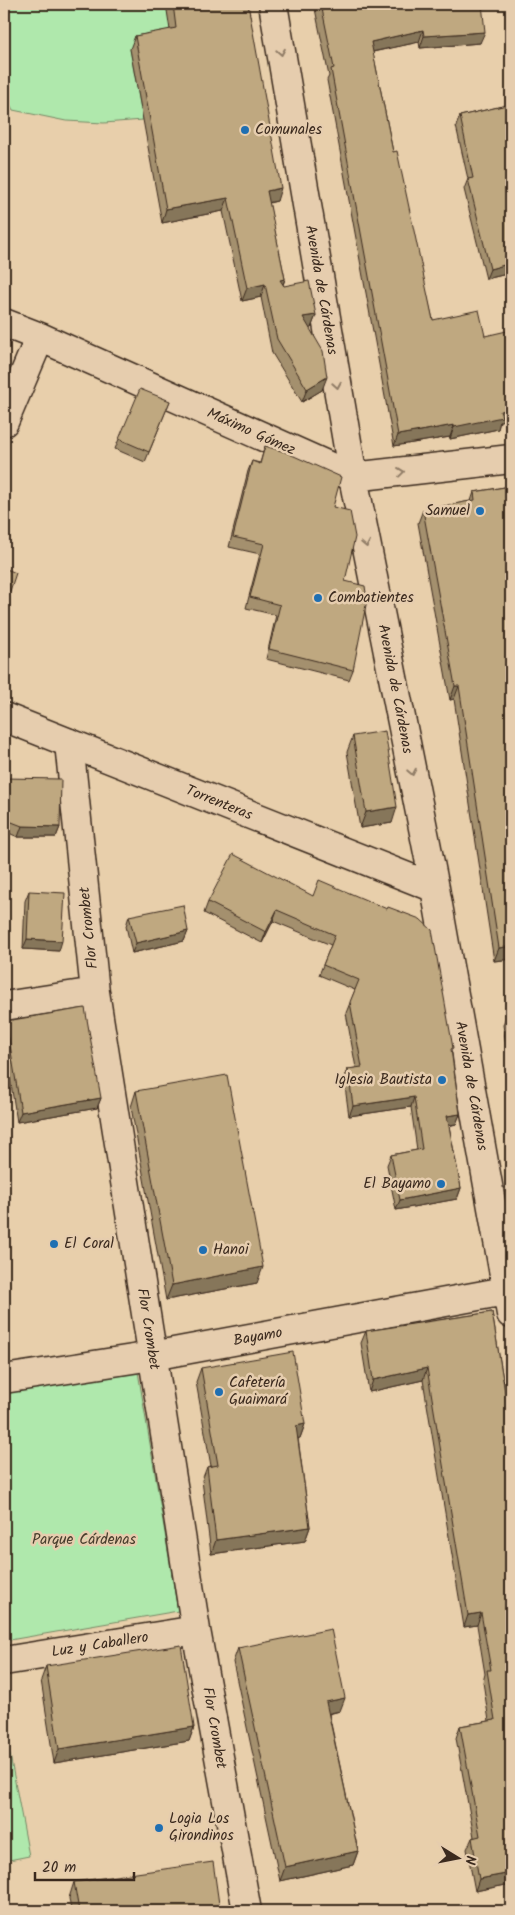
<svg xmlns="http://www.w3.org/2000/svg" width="515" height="1915" viewBox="0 0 515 1915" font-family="Kalam,sans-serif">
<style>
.green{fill:#afe8ac;stroke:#758965}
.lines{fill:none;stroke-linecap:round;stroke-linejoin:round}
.street-casing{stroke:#3b2a1e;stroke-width:31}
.secondary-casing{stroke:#3b2a1e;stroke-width:31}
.street{stroke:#e6cdae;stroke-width:28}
.secondary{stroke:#e6cdae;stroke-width:28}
.wall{fill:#a4906e;stroke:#3b2a1e}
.shaded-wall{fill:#86765a;stroke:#3b2a1e}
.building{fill:#bfa880;stroke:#3b2a1e}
.oneway{stroke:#907c66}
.poi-dot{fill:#1f6fb2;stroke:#e6cdae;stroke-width:2}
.labels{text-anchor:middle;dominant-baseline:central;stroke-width:5;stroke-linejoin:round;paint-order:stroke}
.poi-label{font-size:15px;fill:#3b2a1e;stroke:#e6cdae;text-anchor:start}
.street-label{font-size:15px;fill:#3b2a1e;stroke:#e6cdae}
.park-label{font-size:15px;fill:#473d2c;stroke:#e6cdae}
</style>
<rect width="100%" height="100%" fill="#e8cfab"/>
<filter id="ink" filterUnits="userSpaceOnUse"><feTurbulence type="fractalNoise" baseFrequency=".02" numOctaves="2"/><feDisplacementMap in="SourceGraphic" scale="10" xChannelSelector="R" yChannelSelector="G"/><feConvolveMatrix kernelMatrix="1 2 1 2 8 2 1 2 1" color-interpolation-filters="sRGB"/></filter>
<g filter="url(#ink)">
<path class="green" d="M4,4h162l10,37 -46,8 13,71 -39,3 -38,-2 -53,-11 -9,-18 1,-61z
M137,1366l41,245 -174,30v-252z
M4,1723l25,133 -25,5z"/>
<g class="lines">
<g class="street-casing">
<path id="street" d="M4,323l36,14 313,140
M4,422l36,-85
M69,743l26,249 101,638 51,281
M4,1006l91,-14
M4,1661l192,-31"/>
</g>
<g class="secondary-casing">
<path id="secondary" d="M273,4l80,473 82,411 76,426
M353,477l158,-18
M4,717l431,171
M4,1379l148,-23 359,-66"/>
</g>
<use href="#street" class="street"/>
<use href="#secondary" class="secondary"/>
</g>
<path class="wall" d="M166,4h82l29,197 -8,2 16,76 -2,6 33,30 -5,13h-2l13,62 -20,12 -30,-49 -11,-56 -19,4 -19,-90 -61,12 -32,-174 5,-13 35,-6z
M314,4h168l-2,39 -60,5 -1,-6 -46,10 20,100 40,168 67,101 -2,8 -48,10v-2l-56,9 -67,-366 2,-4z
M511,104v169l-25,6 -22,-90 4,-10 -12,-53 4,-10z
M170,401l-25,61 -30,-13 4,-10z
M265,446l68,61 12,74 8,89 -4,10 -83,-21 10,-44 -30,-7 14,-54 -31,-7 19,-76 4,-10 8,2z
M511,486v473l-17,2 -40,-262 -4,1 -32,-177 5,-13 48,-9 3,-9z
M353,736l39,87 -32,5 -13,-76z
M4,778l56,49 -4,10h-38l-14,-6z
M29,891l30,60 -36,-2 2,-48z
M313,896l139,157 8,61 -4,10 -7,2 12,62 -4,11 -61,11 -9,-45 4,-10 26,-5 -6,-43 -62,9 -5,-37 4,-10 8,-1 -10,-55 9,-23 -36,-15 12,-30 -58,-24 -11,22 -58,-30 4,-11z
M129,916l59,15 -4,10 -52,12 -6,-27z
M508,1011h3v67l-8,-53z
M6,1021l95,77 -4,10 -80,14 -13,-82v-12z
M136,1091l121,192 -91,17 -35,-193z
M492,1312l19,117v455l-36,7 -8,-42 5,-11 2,-1 -18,-99 4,-12 29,-5 -6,-39 2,-8 -8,-49 -13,2 -41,-247 -54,12 -8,-49 5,-12z
M201,1368l104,56 -5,14h-2l12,89 -5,14 -94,13 -9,-74 5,-13 4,-1 -15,-84z
M238,1648l102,63 -11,3 29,137 -5,14 -73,16 -47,-219z
M46,1666l148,61 -5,14 -135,22 -13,-83z
M74,1882l146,29h-149l-2,-13z"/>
<path class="shaded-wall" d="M423,30l-4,12 -52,11 4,-11z
M485,32l-5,11 -60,5 4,-12z
M281,188l-4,13 -15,3 5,-13z
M228,198l-5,13 -61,12 4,-14z
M511,263v10l-25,6 4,-10z
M285,279l-5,13v-12z
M265,284l-4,13 -19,4 5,-13z
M316,315l-5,13 -13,3 5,-14z
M327,377l-5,13 -20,12 5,-13z
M511,409v10l-11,2 -2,8 -48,10 4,-12 46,-16z
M454,425l-4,12 -56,9 4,-11z
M455,686h4l-5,13 -4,1z
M397,807l-5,16 -32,5 6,-16z
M22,826l38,1 -4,10h-38z
M277,910l-4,11 -11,22 4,-11z
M188,931l-4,10 -52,12 4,-10z
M27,939l35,2 -3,10 -36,-2z
M511,946v13l-17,2 5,-13z
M414,1097l-3,10 -62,9 4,-10z
M101,1098l-4,10 -80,14 4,-10z
M460,1114l-4,10 -13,2 4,-10z
M461,1188l-4,11 -61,11 4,-10z
M263,1267l-6,16 -91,17 6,-15z
M427,1368l-4,12 -54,12 4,-12z
M305,1424l-5,14 -9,2 5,-14z
M310,1527l-5,14 -94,13 5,-14z
M481,1613l-4,12 -13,2 4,-12z
M345,1698l-5,13 -19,4 5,-13z
M194,1727l-5,14 -135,22 5,-14z
M358,1851l-5,14 -73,16 5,-14z
M511,1873v11l-36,7 4,-12z"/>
<path class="building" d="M173,4h75l33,184 -14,3 18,88 -5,1 4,6 25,-5 7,34 -13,2 20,34 4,26 -20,12 -30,-50 -12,-55 -18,4 -19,-90 -62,11 -31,-173 41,-8z
M321,4h161l3,28 -61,4 -1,-6 -52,12 22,110 4,-1 36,169 46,-10 6,26 26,-6v79l-11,2 2,6 -48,10v-2l-56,10 -67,-366 3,-1z
M511,104v159l-21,6 -22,-90 5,-1 -13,-62z
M140,389l30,12 -21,51 -30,-13z
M265,446l20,6 56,25 -8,30 17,4 5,26 -10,44 20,5 2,14 -14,70 -84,-21 11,-44 -30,-8 14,-53 -31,-7 19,-76 8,3z
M511,486v460l-12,2 -40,-262h-4l-32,-176 52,-10 -1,-8z
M4,568l12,5 -12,36z
M385,731l12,76 -31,5 -13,-76z
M4,751l4,2 -4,10z
M4,778l57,1 -1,48 -38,-1 -18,-7z
M233,854l80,42 6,-16 68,29 1,-2 32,12 12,11 21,118 -2,1 9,65 -13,2 14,72 -61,12 -9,-45 31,-6 -8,-52 -61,9 -5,-37 14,-2 -12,-65 9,-22 -36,-15 12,-30 -58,-25 -11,22 -58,-30z
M29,891l36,2 -3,48 -35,-2z
M183,905l5,26 -52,12 -7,-27z
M85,1008l16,90 -80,14 -15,-91z
M508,1011h3v23z
M227,1075l36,192 -91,18 -36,-194z
M492,1312l19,117v444l-32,6 -7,-41 8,-2 -20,-110 35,-6 -8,-50h4l-10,-57 -13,2 -41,-247 -54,12 -7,-49z
M293,1352l12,72 -9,2 14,101 -94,13 -9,-73 11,-2 -17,-97z
M331,1629l14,69 -19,4 32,149 -73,16 -47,-219z
M181,1645l13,82 -135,22 -13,-83z
M213,1862l7,49h-141l-5,-29z"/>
<defs><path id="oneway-chevron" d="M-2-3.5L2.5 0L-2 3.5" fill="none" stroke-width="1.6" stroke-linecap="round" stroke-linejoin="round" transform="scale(1.25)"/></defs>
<g class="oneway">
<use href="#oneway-chevron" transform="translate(281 52) rotate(80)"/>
<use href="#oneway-chevron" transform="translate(337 385) rotate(80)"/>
<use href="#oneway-chevron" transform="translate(401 472) rotate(-7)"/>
<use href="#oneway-chevron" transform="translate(366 544) rotate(79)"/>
<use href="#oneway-chevron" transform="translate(412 772) rotate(79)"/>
</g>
</g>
<g class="poi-dot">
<circle cx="245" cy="130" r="5"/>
<circle cx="480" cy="511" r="5"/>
<circle cx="318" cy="598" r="5"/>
<circle cx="442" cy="1080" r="5"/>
<circle cx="441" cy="1184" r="5"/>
<circle cx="54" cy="1244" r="5"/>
<circle cx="203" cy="1250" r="5"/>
<circle cx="219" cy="1392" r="5"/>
<circle cx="159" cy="1828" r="5"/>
</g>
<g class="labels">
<g class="poi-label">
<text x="255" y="130">Comunales</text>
<text x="470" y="511" text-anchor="end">Samuel</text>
<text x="328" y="598">Combatientes</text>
<text x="432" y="1080" text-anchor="end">Iglesia Bautista</text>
<text x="431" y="1184" text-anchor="end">El Bayamo</text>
<text x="64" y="1244">El Coral</text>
<text x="213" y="1250">Hanoi</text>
<text x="229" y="1383">Cafetería<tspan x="229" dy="17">Guaimará</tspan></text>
<text x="169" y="1819">Logia Los<tspan x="169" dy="17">Girondinos</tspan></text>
</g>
<g class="street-label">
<text transform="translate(321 290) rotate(80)">Avenida de Cárdenas</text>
<text transform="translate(251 432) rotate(24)">Máximo Gómez</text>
<text transform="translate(395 689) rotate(79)">Avenida de Cárdenas</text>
<text transform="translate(219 803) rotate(22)">Torrenteras</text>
<text transform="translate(89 928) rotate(-96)">Flor Crombet</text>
<text transform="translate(471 1086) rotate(80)">Avenida de Cárdenas</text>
<text transform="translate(148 1329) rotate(81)">Flor Crombet</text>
<text transform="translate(258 1337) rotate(-10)">Bayamo</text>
<text transform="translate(100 1645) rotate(-9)">Luz y Caballero</text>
<text transform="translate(214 1728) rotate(80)">Flor Crombet</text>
</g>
<g class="park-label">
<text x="84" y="1540">Parque Cárdenas</text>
</g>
</g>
<rect width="515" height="1915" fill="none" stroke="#e6cdae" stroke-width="20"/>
<rect x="10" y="10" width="495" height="1895" fill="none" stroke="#3b2a1e" stroke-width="2" filter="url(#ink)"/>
<g transform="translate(458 1858) rotate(100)" stroke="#e6cdae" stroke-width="4" paint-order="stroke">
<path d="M0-4L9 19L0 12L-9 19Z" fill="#3b2a1e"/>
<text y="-8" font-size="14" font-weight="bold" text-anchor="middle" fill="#3b2a1e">N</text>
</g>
<path d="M35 1872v8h99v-8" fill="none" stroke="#3b2a1e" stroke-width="2.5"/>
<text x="42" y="1872" font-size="15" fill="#3b2a1e" stroke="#e6cdae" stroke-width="4" paint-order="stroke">20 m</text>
</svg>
